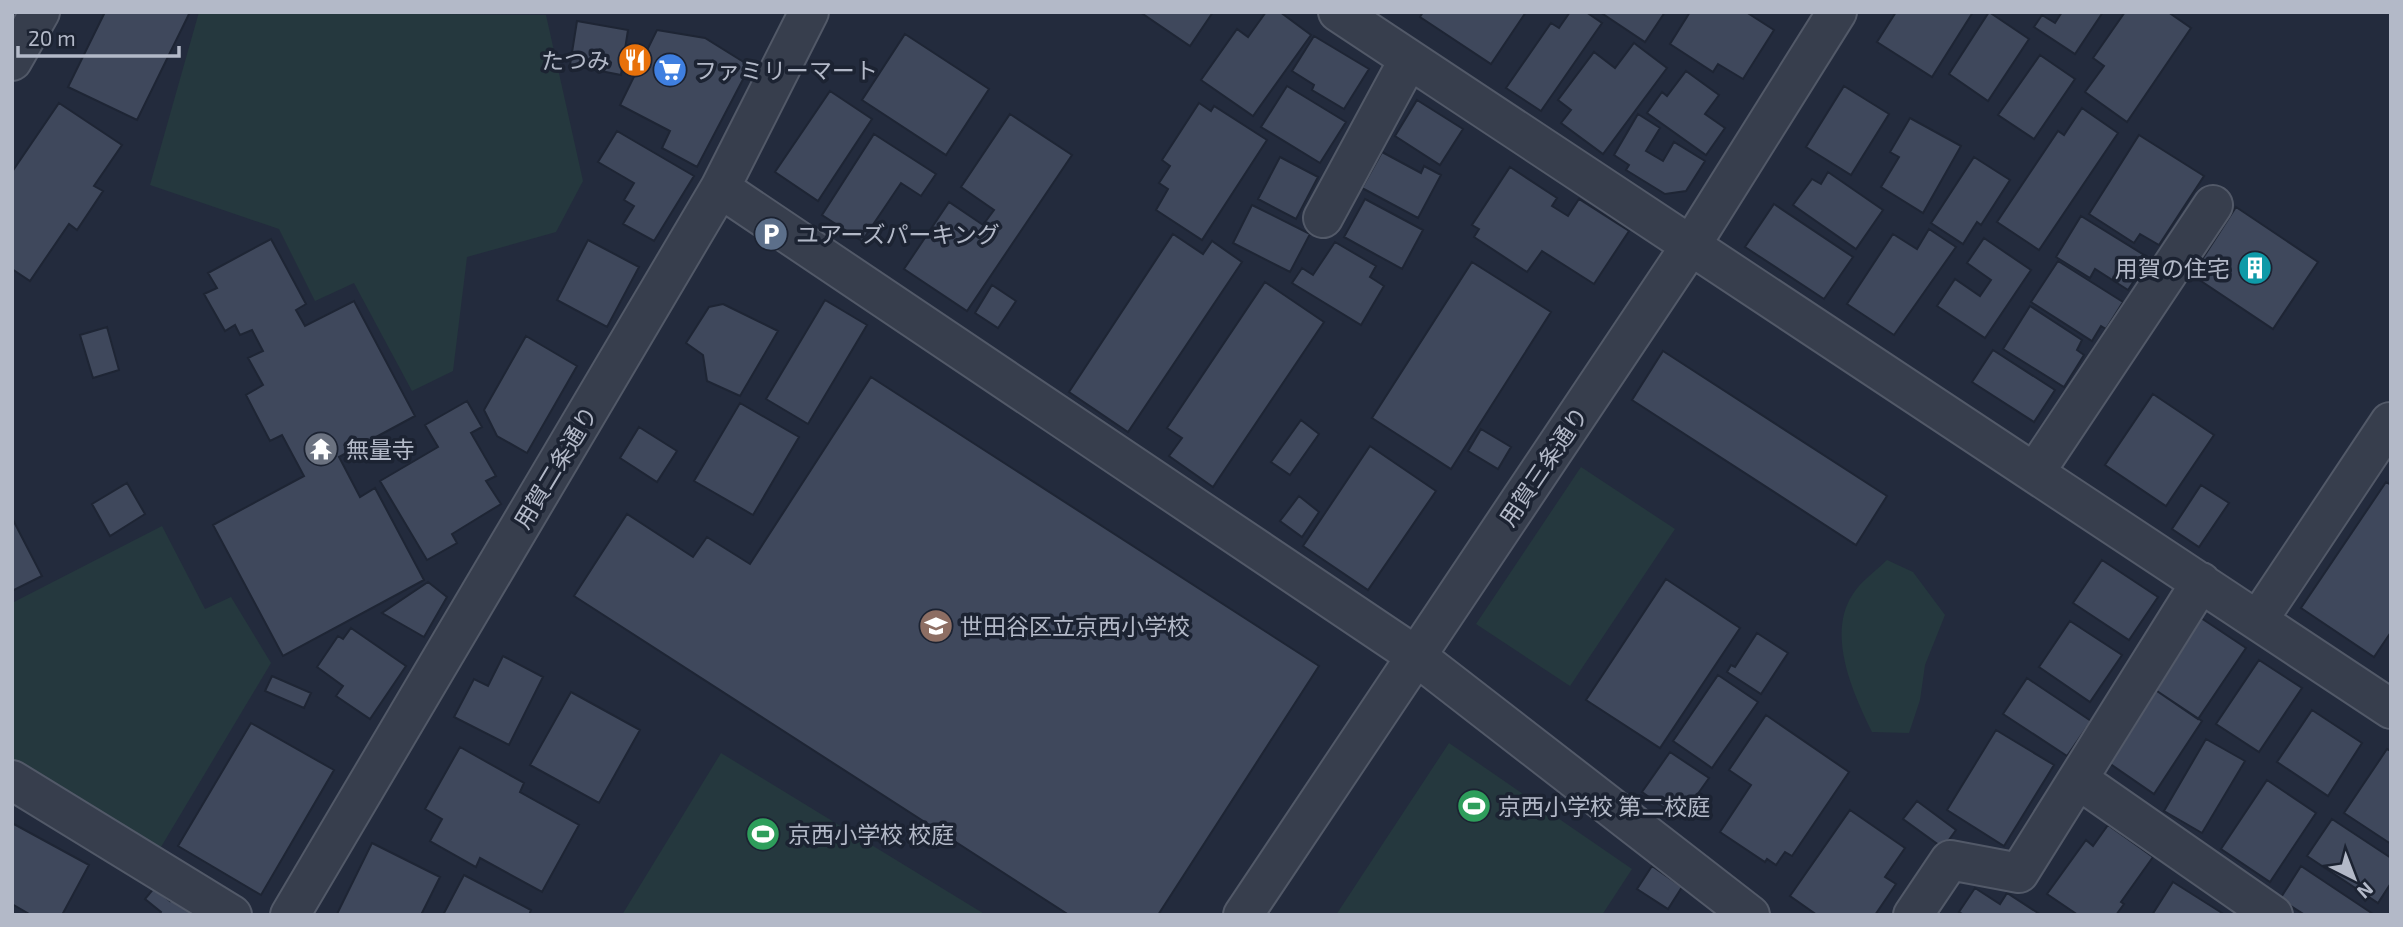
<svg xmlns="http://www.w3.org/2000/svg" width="2403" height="927" viewBox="0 0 2403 927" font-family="'Exo 2','Noto Sans JP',sans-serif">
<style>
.green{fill:#25383e}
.building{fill:#3f485c;stroke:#1e2534;stroke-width:2}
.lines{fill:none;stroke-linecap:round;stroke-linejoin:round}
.minor-casing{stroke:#525968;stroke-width:42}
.minor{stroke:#373e4d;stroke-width:38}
.labels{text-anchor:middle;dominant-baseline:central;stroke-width:7;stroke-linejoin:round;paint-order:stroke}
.poi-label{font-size:23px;fill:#b3b9c8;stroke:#1c2332;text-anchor:start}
.street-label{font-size:23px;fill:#b3b9c8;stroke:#1c2332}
</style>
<rect width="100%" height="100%" fill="#232b3d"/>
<path class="green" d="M199,12l347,3 37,166 -27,51 -89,25 -14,114 -41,20 -58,-108 -39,18 -36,-72 -129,-44z
M1581,467l94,62 -105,157 -94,-62z
M162,526l43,83 26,-12 40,66 -110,184 -147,-81 -2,-163z
M1887,560l26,12 32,43 -20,50 -5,35 -11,33 -37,-1c-19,-39 -46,-98 -19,-138 8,-13 24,-24 34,-34z
M1449,743l183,126 -30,46h-266z
M721,753l265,162h-364z"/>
<path class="building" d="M105,12h85l-53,108 -69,-33z
M1140,12h73l-23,34z
M1266,12h14l31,23 -58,81 -52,-36 36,-51 11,8z
M1423,12h103l-35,52 -71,-47z
M1570,12h16l16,11 -61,88 -35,-23 45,-65 8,5z
M1600,12h65l-20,30z
M1690,12h56l28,18 -31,49 -25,-15 -5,8 -43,-28z
M1896,12h77l-41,65 -55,-35z
M1989,12l40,27 -41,62 -39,-27z
M2062,12h41l-28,42 -41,-27 8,-12 13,8z
M2125,12h43l23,16 -64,94 -42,-30 19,-26 -11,-8z
M577,21l51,9 -7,45 -51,-10z
M657,30l48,8 45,28 -53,101 -35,-19 8,-17 -50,-26z
M905,34l84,55 -43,66 -84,-55z
M1314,36l55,33 -25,40 -32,-19 2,-5 -22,-14z
M1634,43l33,25 -64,86 -42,-31 10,-13 -13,-10 36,-48 21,16z
M2040,55l35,24 -41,60 -36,-24z
M1686,71l33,24 -14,19 20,14 -19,27 -59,-42 15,-21 5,4z
M1287,86l59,36 -26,41 -59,-36z
M1844,86l45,28 -38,61 -45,-28z
M830,91l42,28 -54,82 -43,-29z
M1417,100l46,29 -23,36 -45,-29z
M59,103l63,42 -28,41 9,5 -26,39 -8,-6 -39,57 -18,-12v-97z
M1199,103l12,8 3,-5 53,34 -65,100 -46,-30 12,-21 -9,-6 11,-17 -8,-6z
M2082,108l36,25 -79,117 -42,-28 61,-91 6,4z
M1010,114l62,41 -105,156 -63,-42 45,-67 34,23 11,-15 -33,-23z
M1638,114l22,14 -14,23 17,10 11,-19 31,19 -19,30 -21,3 -39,-24 3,-5 -15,-10z
M1910,118l51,28 -38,67 -42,-26 18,-30 -9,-5z
M617,131l77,45 -40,65 -31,-17 11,-18 -10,-6 10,-17 -36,-21z
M874,134l62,40 -15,22 -20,-13 -39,58 -40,-26z
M2139,135l65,41 -45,69 -19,-11 -6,9 -45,-29z
M1382,152l39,21 3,-7 17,9 -23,43 -56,-30z
M1280,157l38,20 -22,42 -38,-20z
M1974,157l36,23 -29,45 -4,-3 -14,22 -32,-21z
M1510,167l47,31 -5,8 16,10 11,-17 50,32 -35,53 -52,-33 -15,21 -53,-35 5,-8 -7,-4z
M1828,172l55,38 -27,39 -63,-44 19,-26 9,5z
M1365,199l58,31 -21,39 -58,-32z
M1774,204l79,53 -29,42 -79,-52z
M1252,205l58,29 -20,38 -57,-29z
M2236,207l82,55 -45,67 -81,-54z
M2081,216l68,42 -21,32 -33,-21 -5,9 -34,-21z
M1929,229l27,18 -62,88 -47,-31 46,-70 24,15z
M1173,234l30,20 9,-13 30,21 -114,170 -59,-40z
M1984,238l47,32 -46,68 -48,-32 18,-27 25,17 11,-16 -24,-17z
M271,239l35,65 -10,6 9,16 49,-25 61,115 -76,41 21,40 15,-9 49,92 -141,76 -70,-131 91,-49 -22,-41 -12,6 -24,-46 17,-10 -15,-27 15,-7 -11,-21 -12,5 -5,-10 -10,6 -21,-37 13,-6 -9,-15z
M588,240l51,27 -32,60 -50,-27z
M1335,242l41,24 -6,11 14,9 -23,39 -69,-42 10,-15 11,7z
M2058,261l65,41 -17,27 -5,-3 -9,15 -61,-39z
M1472,262l79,50 -100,157 -79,-51z
M1265,282l59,40 -111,165 -44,-31 13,-18 -15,-10z
M992,285l24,16 -18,27 -23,-15z
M825,300l42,25 -59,99 -42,-25z
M723,304l55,27 -38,65 -33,-15 -4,-26 -17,-12 23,-36z
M2030,306l52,34 -5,10 7,5 -20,32 -61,-38z
M107,327l12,43 -26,8 -13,-43z
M526,336l51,30 -50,87 -30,-17 -13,-26z
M1993,350l62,40 -21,32 -62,-40z
M1663,351l224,145 -31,49 -224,-145z
M871,377l448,289 -161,249h-89l-495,-319 53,-82 66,43 14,-20 43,27z
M2153,394l61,41 -48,71 -61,-41z
M467,401l15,26 -11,6 25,43 -10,5 15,23 -49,30 5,9 -30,17 -47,-79 58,-34 -13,-22z
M740,403l59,34 -46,78 -59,-34z
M1301,420l18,14 -29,41 -19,-13z
M639,427l38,24 -20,31 -37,-24z
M1481,429l30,18 -13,22 -30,-18z
M1370,446l66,45 -68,99 -65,-44z
M2386,482l5,3v147l-17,25 -73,-49z
M127,483l18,31 -35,22 -18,-32z
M2201,485l28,18 -30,44 -27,-18z
M1299,496l20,16 -17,25 -22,-16z
M12,518l30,58 -30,15z
M2102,560l56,37 -29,43 -56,-37z
M1666,579l74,49 -80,120 -74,-48z
M428,582l19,15 -23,40 -42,-24z
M2201,618l45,30 -48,71 -44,-30z
M2070,621l52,34 -32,47 -51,-35z
M351,628l55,38 -36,53 -34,-23 7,-10 -26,-19 21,-31 5,3z
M1757,633l31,20 -27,41 -34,-22 4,-7 4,2z
M503,656l40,21 -34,68 -55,-28 20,-38 14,7z
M2259,660l43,28 -43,64 -43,-28z
M1718,675l40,27 -46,66 -39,-27z
M272,676l39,17 -7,15 -39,-17z
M2027,678l64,43 -24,35 -64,-42z
M2154,689l48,32 -48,73 -48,-33z
M571,692l69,38 -41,73 -69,-38z
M2312,710l50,33 -34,53 -51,-34z
M1766,715l83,57 -57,84 -7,-4 -9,13 -9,-6 -2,3 -45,-30 31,-47 -22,-15z
M251,723l83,47 -73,125 -83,-49z
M1996,730l58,35 -50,81 -57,-36z
M2206,739l39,22 -43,72 -38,-22z
M460,747l64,36 -4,9 59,33 -37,67 -62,-34 -4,9 -46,-26 12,-22 -17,-10z
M2387,749l4,2v93l-47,-31z
M1670,752l39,26 -29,41 -38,-27z
M2267,780l49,33 -46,69 -49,-33z
M1917,801l39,29 -13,18 -40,-29z
M1850,810l55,38 -20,29 11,7 -21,31h-58l-27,-19z
M2332,819l59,39v25l-13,20 -71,-47z
M12,823l77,42 -27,50h-31l-19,-11z
M2108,825l45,32 -32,45 3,2 -8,11h-38l-31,-21 39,-54 7,6z
M372,843l68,34 -19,38 -84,-1z
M1652,866l30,21 -14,22 -31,-20z
M2301,866l72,48 -68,1 -25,-16z
M464,875l67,35 -2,5h-86z
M2173,882l49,31 -1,2h-69z
M154,888l16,13 5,-6 25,20h-41l2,-3 -16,-13z
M1975,888l25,16 7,-11 34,22h-77l-5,-3z"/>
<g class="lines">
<g class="minor-casing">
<path id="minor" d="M1338,12l1053,697
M12,61l28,-49
M720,188l696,468 334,259
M1323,218l86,-159
M2035,472l178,-267
M2258,620l132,-198
M12,780l220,135
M2079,780l194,135
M290,915l430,-727 89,-176
M1243,915l448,-670 146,-233
M1913,915l37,-55 69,13 182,-291"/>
</g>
<use href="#minor" class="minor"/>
</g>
<defs>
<g id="restaurant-disc" transform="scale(1.75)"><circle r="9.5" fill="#e8710a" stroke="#1c2332"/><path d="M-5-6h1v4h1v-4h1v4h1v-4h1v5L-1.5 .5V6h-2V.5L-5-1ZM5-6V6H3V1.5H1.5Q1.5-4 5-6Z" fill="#fff"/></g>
<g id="supermarket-disc" transform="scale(1.75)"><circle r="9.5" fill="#3f7fe0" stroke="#1c2332"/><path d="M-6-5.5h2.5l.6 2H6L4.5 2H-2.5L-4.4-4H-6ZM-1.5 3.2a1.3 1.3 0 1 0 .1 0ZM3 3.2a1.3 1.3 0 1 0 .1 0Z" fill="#fff"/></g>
<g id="parking-disc" transform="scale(1.75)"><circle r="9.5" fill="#5c6f8a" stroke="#1c2332"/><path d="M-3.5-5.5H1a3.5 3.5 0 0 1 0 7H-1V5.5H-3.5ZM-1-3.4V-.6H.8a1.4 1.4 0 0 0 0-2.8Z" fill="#fff"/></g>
<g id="building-disc" transform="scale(1.75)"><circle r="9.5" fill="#0f9aa8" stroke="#1c2332"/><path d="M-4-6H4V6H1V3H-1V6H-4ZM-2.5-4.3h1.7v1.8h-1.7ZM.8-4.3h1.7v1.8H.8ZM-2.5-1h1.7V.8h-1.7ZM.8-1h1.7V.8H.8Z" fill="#fff"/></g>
<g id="temple-disc" transform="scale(1.75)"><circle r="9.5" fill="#6b7280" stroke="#1c2332"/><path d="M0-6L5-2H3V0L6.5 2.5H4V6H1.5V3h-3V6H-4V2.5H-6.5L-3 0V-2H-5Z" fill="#fff"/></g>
<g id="school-disc" transform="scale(1.75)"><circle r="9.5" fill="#8d6e63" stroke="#1c2332"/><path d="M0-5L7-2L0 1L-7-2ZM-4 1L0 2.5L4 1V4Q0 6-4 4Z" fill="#fff"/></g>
<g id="stadium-disc" transform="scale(1.75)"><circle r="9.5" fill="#2e9e5b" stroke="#1c2332"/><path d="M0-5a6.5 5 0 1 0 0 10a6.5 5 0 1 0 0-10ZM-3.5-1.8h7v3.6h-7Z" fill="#fff"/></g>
</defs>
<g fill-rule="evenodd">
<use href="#restaurant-disc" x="635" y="60"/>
<use href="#supermarket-disc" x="670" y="70"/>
<use href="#parking-disc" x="771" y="234"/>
<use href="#building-disc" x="2255" y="268"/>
<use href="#temple-disc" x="321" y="449"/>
<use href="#school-disc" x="936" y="626"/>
<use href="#stadium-disc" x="1474" y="806"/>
<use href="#stadium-disc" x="763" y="834"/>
</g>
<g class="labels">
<g class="poi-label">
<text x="610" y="60" text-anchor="end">たつみ</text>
<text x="694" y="70">ファミリーマート</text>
<text x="796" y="234">ユアーズパーキング</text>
<text x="2230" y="268" text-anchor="end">用賀の住宅</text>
<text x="346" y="449">無量寺</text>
<text x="960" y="626">世田谷区立京西小学校</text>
<text x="1498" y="806">京西小学校 第二校庭</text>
<text x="788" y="834">京西小学校 校庭</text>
</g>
<g class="street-label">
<text transform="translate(1543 466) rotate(-56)">用賀三条通り</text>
<text transform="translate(555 467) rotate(-59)">用賀二条通り</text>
</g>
</g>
<rect width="2403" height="927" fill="none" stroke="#b3b9c8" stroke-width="28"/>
<g transform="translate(2354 878) rotate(138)" stroke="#1c2332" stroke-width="5" paint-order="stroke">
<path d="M0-5L12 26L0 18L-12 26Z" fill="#b3b9c8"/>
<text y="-10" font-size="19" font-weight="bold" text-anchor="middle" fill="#b3b9c8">N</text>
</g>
<path d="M18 46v10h161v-10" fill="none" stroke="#b3b9c8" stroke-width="3.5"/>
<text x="28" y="46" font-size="21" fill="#b3b9c8" stroke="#1c2332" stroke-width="5" paint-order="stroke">20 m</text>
</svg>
